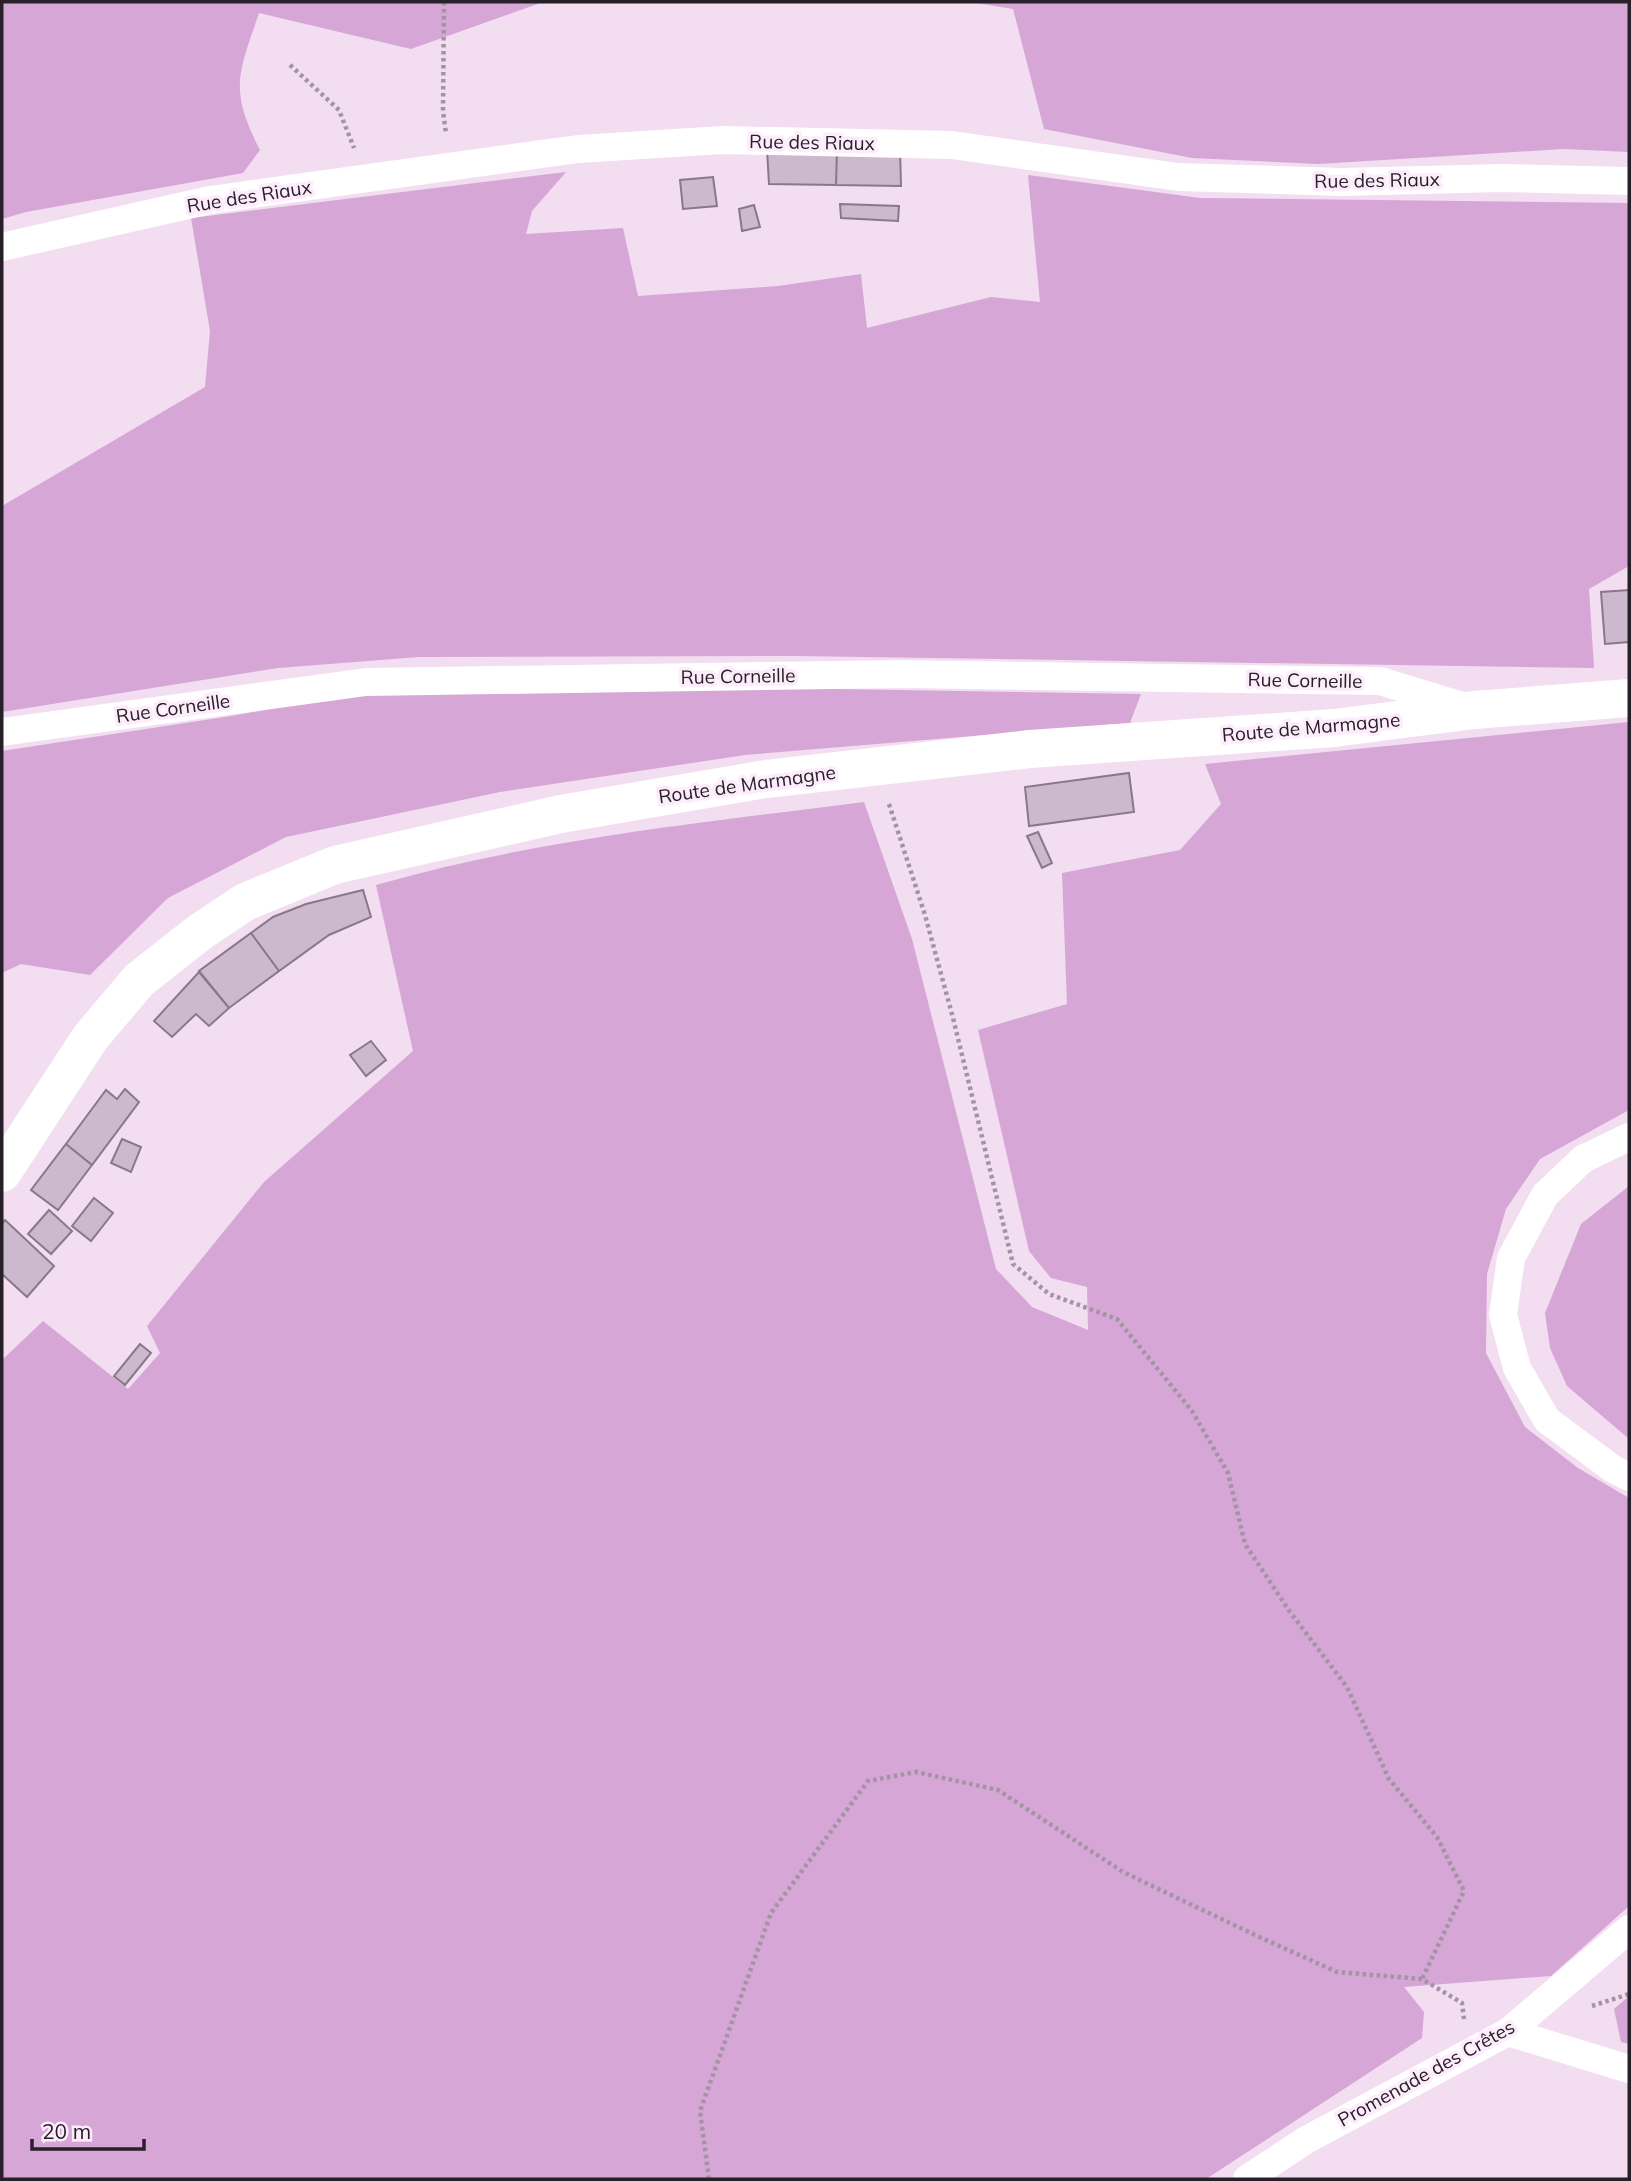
<svg xmlns="http://www.w3.org/2000/svg" width="1631" height="2181" viewBox="0 0 1631 2181" font-family="Mulish,sans-serif">
<style>
.green{fill:#d6a6d6}
.building{fill:#cdb9cd;stroke:#8a788a;stroke-width:2}
.lines{fill:none;stroke-linecap:round;stroke-linejoin:round}
.path{stroke:#a494a3;stroke-width:4.5;stroke-dasharray:3.5 3.5;stroke-linecap:butt}
.street{stroke:#fff;stroke-width:28}
.secondary{stroke:#fff;stroke-width:38}
.labels{text-anchor:middle;dominant-baseline:central;stroke-width:7;stroke-linejoin:round;paint-order:stroke}
.street-label{font-size:19px;fill:#282028;stroke:#fdecfc}
</style>
<rect width="100%" height="100%" fill="#f2ddf1"/>
<path class="green" d="M2,2h541l-132,47 -152,-36c-21,62 -30,77 1,137l-17,23 -217,39 -24,7z
M970,2h659v150l-66,-3 -245,15 -126,-6 -148,-29 -31,-120z
M566,172l-34,39 -6,23 97,-6 15,68 140,-10 83,-12 6,54 124,-31 49,5 -12,-127 172,23 429,5v363l-40,23 5,79 -797,-12 -378,1 -141,11 -276,44v-206l203,-119 5,-56 -19,-113z
M777,688l364,6 -11,29 -385,32 -245,37 -214,45 -118,61 -78,77 -69,-11 -19,9v-222l229,-35 140,-25z
M1629,722v388l-89,49 -34,50 -19,65 -1,79 39,74 53,41 51,30v408l-78,70 -147,11 20,25 -2,26 -216,141h-1204v-819l41,-39 85,68 32,-36 -13,-27 117,-144 149,-131 -37,-166c160,-46 324,-62 488,-83l48,137 84,330 36,38 56,23 -1,-43 -36,-9 -22,-27 -51,-221 89,-26 -5,-131 118,-23 41,-46 -16,-40z
M1629,1186v253l-62,-53 -17,-38 -5,-35 36,-89z
M1629,1996v48l-8,-2 -7,-33z"/>
<path class="building" d="M767,149l70,1 -1,35 -67,-1z
M900,149l1,37 -65,-1 1,-35z
M713,177l4,29 -34,3 -3,-29z
M840,204l59,2 -1,15 -57,-3z
M754,205l6,22 -18,4 -3,-22z
M1629,590v52l-24,2 -4,-52z
M1129,773l5,39 -105,14 -4,-39z
M1038,832l14,31 -10,5 -15,-32z
M363,890l8,27 -42,18 -50,36 -28,-38 22,-16 33,-13z
M251,933l28,38 -50,37 -30,-37z
M199,972l30,36 -20,18 -13,-12 -24,23 -18,-16z
M371,1041l15,19 -20,16 -16,-21z
M125,1089l14,13 -47,63 -26,-21 40,-54 11,9z
M122,1139l19,8 -10,25 -20,-9z
M66,1144l26,21 -34,45 -27,-20z
M94,1198l19,15 -22,28 -19,-15z
M49,1210l23,21 -21,23 -23,-20z
M5,1220l49,46 -27,31 -25,-23v-50z
M140,1344l11,9 -26,32 -11,-9z"/>
<g class="lines">
<path class="path" d="M444,2l-1,109 3,23
M290,65l49,45 15,38
M889,804l36,111 28,103 60,246 36,30 68,25 75,92 36,62 17,71 45,68 57,75 42,92 48,58 27,54 -42,88
M1592,2006l37,-12
M709,2179l-9,-68 71,-198 97,-132 48,-9 82,18 125,82 132,63 82,37 85,7 40,24 2,16"/>
<path class="street" d="M2,247l208,-47 368,-51 145,-9 229,5 226,32 164,5 159,-4 128,3
M2,732l364,-50 538,-8 476,7 85,26
M1629,1137l-46,22 -38,36 -34,63 -8,57 14,53 30,52 66,49 16,8
M1508,2032l121,37
M1247,2179l59,-39 202,-108 121,-103"/>
<path class="secondary" d="M2,1173l88,-135 49,-58 61,-48 45,-30 90,-37 226,-51 205,-35 264,-30 304,-21 140,-18 155,-12"/>
</g>
<g class="labels">
<g class="street-label">
<text transform="translate(812 142) rotate(1)">Rue des Riaux</text>
<text transform="translate(1377 180) rotate(-1)">Rue des Riaux</text>
<text transform="translate(249 196) rotate(-9)">Rue des Riaux</text>
<text transform="translate(738 676) rotate(-1)">Rue Corneille</text>
<text transform="translate(1305 680) rotate(1)">Rue Corneille</text>
<text transform="translate(173 708) rotate(-8)">Rue Corneille</text>
<text transform="translate(1311 727) rotate(-5)">Route de Marmagne</text>
<text transform="translate(747 784) rotate(-8)">Route de Marmagne</text>
<text transform="translate(1426 2073) rotate(-29)">Promenade des Crêtes</text>
</g>
</g>
<rect width="1631" height="2181" fill="none" stroke="#282028" stroke-width="7"/>
<path d="M32 2139v10h112v-10" fill="none" stroke="#282028" stroke-width="3.5"/>
<text x="42" y="2139" font-size="21" fill="#282028" stroke="#fdecfc" stroke-width="5" paint-order="stroke">20 m</text>
</svg>
